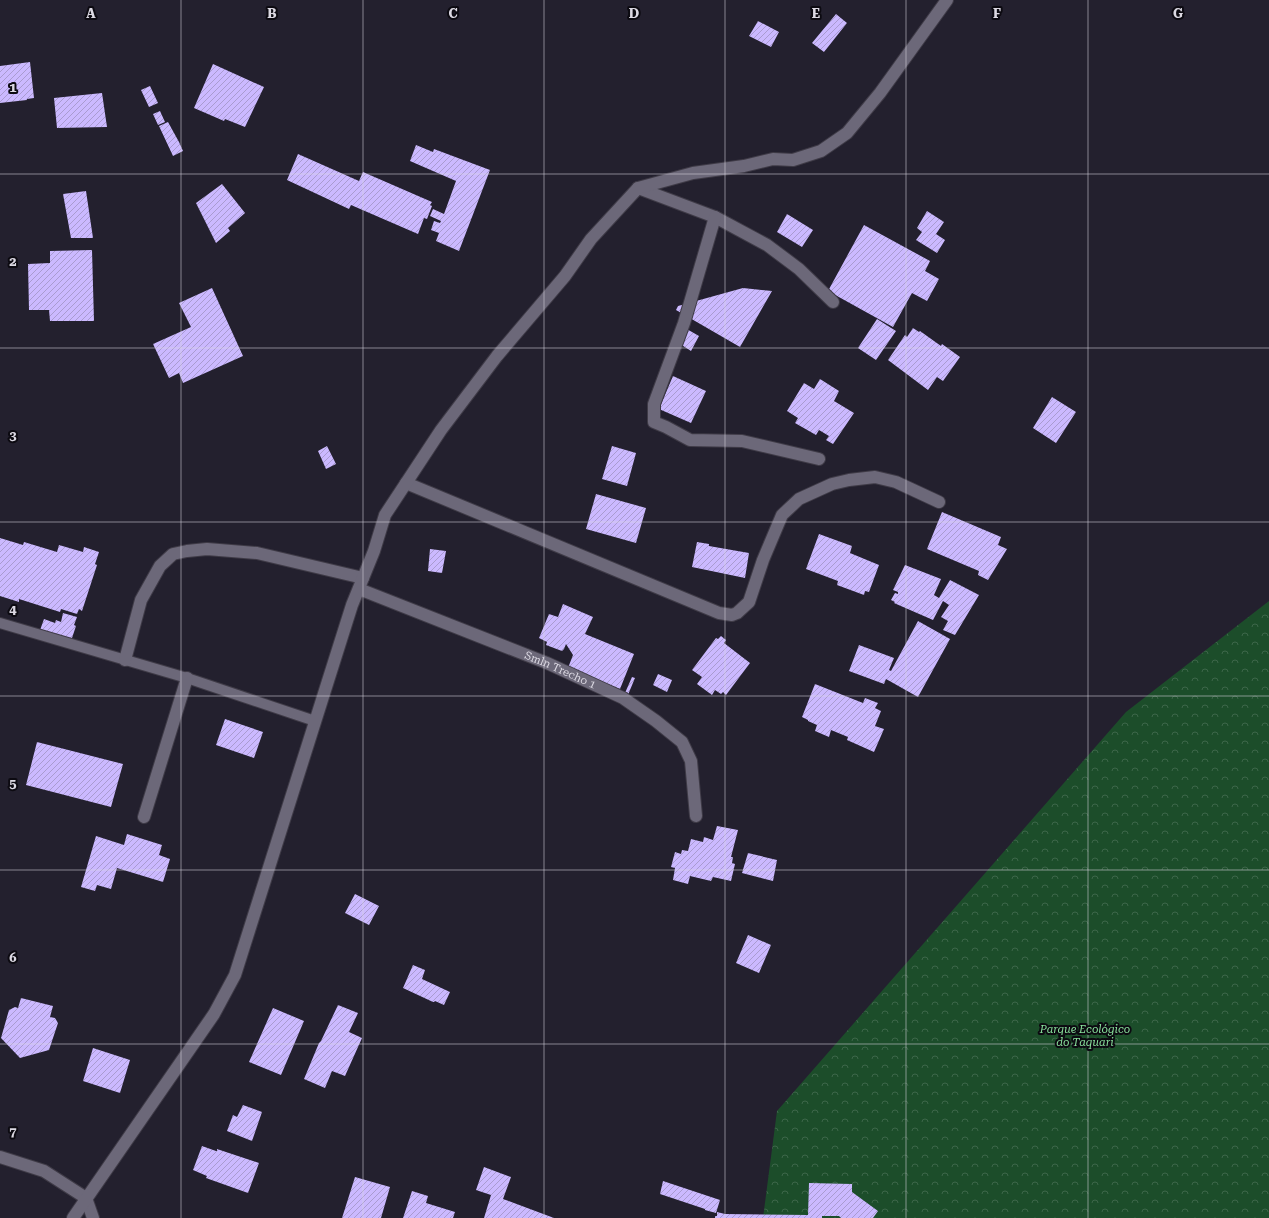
<svg xmlns="http://www.w3.org/2000/svg" width="1269" height="1218" viewBox="0 0 1269 1218" font-family="'Roboto Serif',serif">
<style>
.forest{fill:url(#forest-crowns)}
.building{fill:url(#building-hatch)}
.lines{fill:none;stroke-linecap:round;stroke-linejoin:round}
.lane-casing{stroke:#3f3b47;stroke-width:12}
.street-casing{stroke:#3f3b47;stroke-width:14}
.lane{stroke:#6c6879;stroke-width:10}
.street{stroke:#6c6879;stroke-width:12}
.grid{fill:none;stroke:#dcd9e3;stroke-width:1;stroke-opacity:0.55}
.labels{text-anchor:middle;dominant-baseline:central;stroke-width:4;stroke-linejoin:round;paint-order:stroke}
.street-label{font-size:11px;fill:#dcd9e3;stroke:#0c0a11}
.park-label{font-size:11px;font-style:italic;fill:#89e09c;stroke:#0c0a11}
.grid-label{font-size:13px;text-anchor:middle;font-weight:bold;fill:#dcd9e3;stroke:#0c0a11;stroke-width:4;stroke-linejoin:round;paint-order:stroke}
</style>
<defs>
<pattern id="forest-crowns" width="20" height="18" patternUnits="userSpaceOnUse"><rect width="20" height="18" fill="#1c4d2a"/><path d="M2 6a3 3 0 1 1 6 0M12 15a3 3 0 1 1 6 0" fill="none" stroke="#3c6649"/></pattern>
<pattern id="building-hatch" width="6" height="6" patternUnits="userSpaceOnUse"><rect width="6" height="6" fill="#cbb9ff"/><path d="M-1 1l2-2M0 6l6-6M5 7l2-2" fill="none" stroke="#a99bd0"/></pattern>
</defs>
<rect width="100%" height="100%" fill="#23202e"/>
<path class="forest" d="M1269,601v617h-506l14,-107 349,-399z"/>
<path class="building" d="M836,14l11,9 -23,29 -12,-9z
M758,21l21,11 -8,15 -22,-11z
M30,62l4,36 -7,1v1l-27,3v-37z
M213,64l51,23 -19,40 -20,-8 -1,2 -30,-13z
M150,86l8,17 -9,4 -8,-17z
M102,93l5,34 -50,1 -3,-30z
M160,111l5,11 -7,3 -5,-11z
M168,122l11,20 4,9 -10,5 -14,-30z
M416,145l17,7 1,-3 56,21 -31,81 -23,-10 3,-8 -8,-3 3,-9 6,2 1,-2 -11,-5 3,-7 11,5 12,-33 -46,-20z
M298,154l61,27 4,-9 69,30 -2,3 2,1 -5,13 -3,-1 -6,16 -67,-29 -2,4 -62,-29z
M222,184l23,29 -17,15 2,3 -14,12 -20,-40z
M86,191l7,47h-22l-8,-44z
M927,211l17,11 -8,12 9,6 -8,13 -21,-13 6,-8 -5,-4z
M787,214l26,16 -11,17 -25,-15z
M864,225l66,36 -5,10 14,8 -12,22 -15,-8 -19,34 -65,-36z
M92,250l2,71h-44l-1,-11h-20l-1,-46 22,-1v-12z
M212,288l31,68 -60,27 -4,-10 -10,5 -16,-34 38,-17 -12,-24z
M743,288l29,3 -32,56 -64,-37 2,-4z
M877,319l19,12 -20,29 -18,-12z
M685,328l14,8 -8,15 -14,-9z
M913,328l6,4 1,-1 21,15 1,-2 18,13 -17,24 -6,-4 -9,13 -40,-30 17,-25 2,2z
M673,376l33,15 -15,32 -32,-14z
M820,379l19,12 -5,10 20,12 -21,31 -7,-4 3,-4 -10,-6 -3,5 -21,-12 3,-5 -11,-7 17,-28 10,6z
M1052,397l24,15 -20,31 -23,-15z
M327,446l9,18 -10,5 -8,-18z
M612,446l24,7 -9,33 -25,-7z
M596,494l50,14 -10,35 -50,-14z
M942,512l59,25 -3,8 9,4 -19,31 -10,-5 1,-4 -52,-22z
M819,534l33,12 -2,7 29,12 -10,27 -4,-1 -1,4 -27,-10 1,-4 -32,-12z
M0,538l23,7 1,-3 33,10 2,-7 24,7 1,-5 15,5 -4,12 2,1 -15,46 -3,-2 -2,5 -16,-5 -1,3 -41,-13v3l-19,-6z
M697,542l12,2v2l40,7 -4,25 -53,-11z
M430,549l16,2 -4,22 -14,-2z
M905,565l36,14 -7,16 5,3 11,-18 29,15 -24,40 -12,-5 5,-9 -7,-4 8,-12 -6,-4 -10,19 -39,-17 1,-1 -4,-2 4,-7 3,1v-2l-5,-2z
M563,604l30,13 -8,17 49,20 -14,35 -52,-21 5,-13 -7,-11 -2,5 -2,2 -16,-6 1,-3 -8,-4 10,-24 9,3z
M63,613l14,4 -3,8 2,1 -6,18 -31,-11 5,-14 11,4 1,-3 5,2z
M918,621l32,18 -32,58 -32,-18 -2,5 -35,-13 10,-26 35,13 -5,12 2,1z
M721,636l5,4 -2,3 26,20 -24,32 -3,-3 -2,2 -6,-4 -3,5 -15,-11 5,-7 -10,-7 24,-32 2,1z
M658,674l14,6 -5,12 -14,-7z
M632,677l3,1 -10,24v-9z
M815,684l48,19 2,-5 13,5 -3,5 6,3 -6,15 9,3 -10,23 -27,-12 1,-3 -17,-7 -2,7 -14,-6 2,-6 -9,-4v-1l-6,-3z
M225,719l38,13 -9,26 -38,-13z
M37,742l86,22 -12,43 -85,-22z
M717,826l21,4 -7,27h2l-1,6 3,1 -4,17 -18,-4 -2,4 -21,-5 -2,8 -15,-4 2,-12 -4,-1 4,-15 6,2 1,-4 6,1 3,-12 12,3 1,-5 9,3z
M127,834l35,11 -3,10 11,4 -7,23 -46,-14 -6,21 -14,-4 -2,6 -14,-4 15,-51 28,9z
M748,853l29,7 -4,21 -31,-8z
M355,894l24,12 -10,19 -24,-12z
M748,935l23,10 -12,28 -23,-10z
M413,965l12,5 -3,9 28,13 -6,13 -9,-4 -1,1h-1l-30,-14z
M21,998l32,8 -3,11 5,1 3,5 -9,27 -29,8 -19,-20 8,-28 6,-3 3,1z
M338,1005l20,8 -9,19 13,6 -17,38 -13,-5 -7,17 -21,-9 15,-36 2,-2z
M273,1008l31,13 -23,54 -32,-13z
M93,1048l37,12 -10,33 -37,-12z
M243,1105l19,7 -10,29 -25,-10 6,-16 4,2z
M202,1146l14,5h1v-2l42,14 -11,30 -42,-15 1,-2 -14,-6z
M484,1167l27,10 -8,22 51,19h-70l7,-23 -15,-5z
M355,1177l35,10 -9,31h-39z
M663,1181l57,19 -4,13 -11,-3v-1l-45,-15z
M809,1183l43,1v8l26,19 -5,7h-32l-2,-2h-17v2h-107v-2h2v-4l8,2 83,1z
M412,1191l16,5 -2,7 29,9 -2,6h-50z"/>
<g class="lines">
<g class="lane-casing">
<path id="lane" d="M0,623l187,55 128,43"/>
</g>
<g class="street-casing">
<g id="street">
<path d="M638,188l77,29 52,28 32,24 34,33"/>
<path d="M715,217l-31,106 -30,81v18l12,5 24,13 52,1 77,18"/>
<path d="M406,483l313,130 13,2 5,-2 12,-11 14,-42 19,-45 17,-16 33,-15 17,-4 26,-3 21,5 43,20"/>
<path id="s1" d="M359,589l188,74 76,35 33,23 26,21 9,19 5,55"/>
<path d="M125,660l16,-60 19,-34 13,-12 14,-3 20,-2 50,4 106,25"/>
<path d="M144,817l43,-139"/>
<path d="M0,1157l44,14 42,27 7,20"/>
<path d="M73,1218l141,-204 21,-39 117,-370 22,-54 11,-36 56,-85 56,-74 68,-80 26,-37 47,-51 55,-15 51,-7 29,-7 20,1 28,-9 26,-18 33,-40 67,-93"/>
</g>
</g>
<use href="#lane" class="lane"/>
<use href="#street" class="street"/>
</g>
<path class="grid" d="M181,0v1218M363,0v1218M544,0v1218M725,0v1218M906,0v1218M1088,0v1218M0,174h1269M0,348h1269M0,522h1269M0,696h1269M0,870h1269M0,1044h1269"/>
<g class="labels">
<g class="street-label">
<text stroke="none"><textPath href="#s1" startOffset="217">Smln Trecho 1</textPath></text>
</g>
<g class="park-label">
<text x="1085" y="1029">Parque Ecológico<tspan x="1085" dy="13">do Taquari</tspan></text>
</g>
</g>
<g class="grid-label">
<text x="91" y="18">A</text>
<text x="272" y="18">B</text>
<text x="453" y="18">C</text>
<text x="634" y="18">D</text>
<text x="816" y="18">E</text>
<text x="997" y="18">F</text>
<text x="1178" y="18">G</text>
<text x="13" y="92">1</text>
<text x="13" y="266">2</text>
<text x="13" y="440">3</text>
<text x="13" y="614">4</text>
<text x="13" y="788">5</text>
<text x="13" y="962">6</text>
<text x="13" y="1136">7</text>
</g>
</svg>
